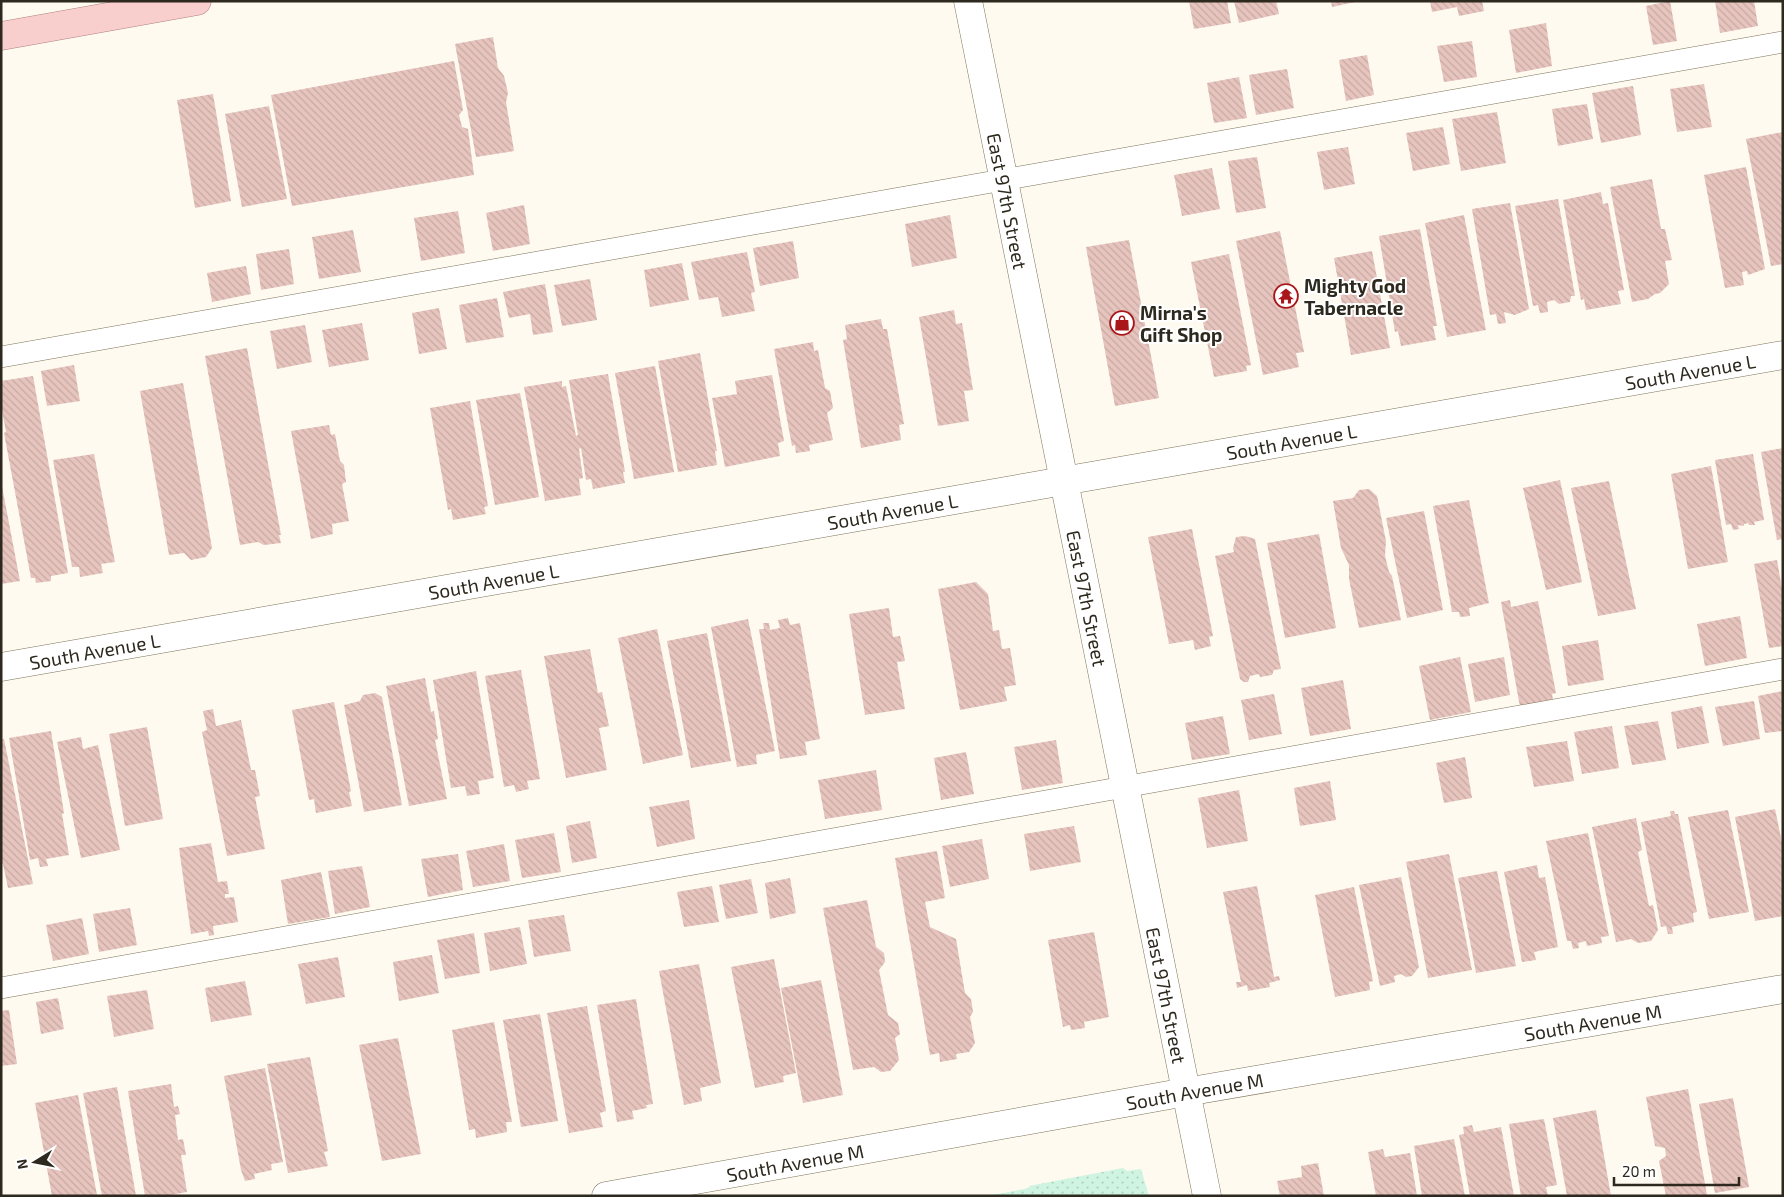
<svg xmlns="http://www.w3.org/2000/svg" width="1784" height="1197" viewBox="0 0 1784 1197" font-family="'Exo 2',sans-serif">
<style>
.park{fill:url(#park-dots)}
.building{fill:url(#building-back-hatch)}
.lines{fill:none;stroke-linecap:round;stroke-linejoin:round}
.service-casing{stroke:#7d745a;stroke-width:22}
.minor-casing{stroke:#7d745a;stroke-width:29}
.tertiary-casing{stroke:#7d745a;stroke-width:29}
.primary-casing{stroke:#af807c;stroke-width:29}
.service{stroke:#fff;stroke-width:21}
.minor{stroke:#fff;stroke-width:28}
.tertiary{stroke:#fff;stroke-width:28}
.primary{stroke:#f9cfce;stroke-width:28}
.labels{text-anchor:middle;dominant-baseline:central;stroke-width:4;stroke-linejoin:round;paint-order:stroke}
.street-label{font-size:19px;fill:#2d291e;stroke:#fff}
.poi-label{font-size:19px;font-weight:bold;fill:#2d291e;stroke:#fff;text-anchor:start}
</style>
<defs>
<pattern id="park-dots" width="8" height="8" patternUnits="userSpaceOnUse" patternTransform="scale(1.25)"><rect width="8" height="8" fill="#cff4e1"/><path d="M2 2h.1M6 6h.1" fill="none" stroke="#b2d1c1" stroke-width="1.8" stroke-linecap="round"/></pattern>
<pattern id="building-back-hatch" width="6" height="6" patternUnits="userSpaceOnUse" patternTransform="scale(1.25)"><rect width="6" height="6" fill="#e7c5be"/><path d="M-1 5l2 2M0 0l6 6M5-1l2 2" fill="none" stroke="#c6a9a3"/></pattern>
</defs>
<rect width="100%" height="100%" fill="#fefaef"/>
<path class="park" d="M1123,1168l4,3 14,-2 8,27h-161l41,-8v-2z"/>
<path class="building" d="M1189,1h38l4,22 -37,6z
M1234,1h42l3,13 -40,9z
M1331,1h24v1l-23,5z
M1430,1h52l2,10 -25,5 -2,-9 -25,5z
M1670,1l7,40 -24,4 -7,-39z
M1715,1h39l4,25 -38,7z
M1546,23l6,43 -36,7 -7,-43z
M493,37l5,31 6,8 4,17 -2,9 8,49 -38,6 -21,-113z
M1472,41l5,36 -33,5 -7,-36z
M1367,55l7,40 -28,6 -7,-41z
M454,61l9,49 -4,5 3,12 6,2 6,46 -182,31 -21,-111z
M1287,69l7,39 -38,7 -7,-40z
M1239,77l8,41 -33,5 -7,-40z
M1704,84l8,43 -35,5 -7,-43z
M1633,86l8,49 -40,8 -9,-50z
M213,94l18,107 -36,7 -18,-108z
M1587,104l6,35 -35,7 -6,-37z
M269,106l18,93 -45,8 -17,-93z
M1497,112l9,51 -45,8 -9,-52z
M1443,127l7,37 -37,7 -7,-38z
M1783,132v132l-12,2 -25,-127z
M1348,147l7,37 -31,6 -7,-38z
M1257,157l9,51 -30,5 -8,-52z
M1746,167l19,102 -17,6 -1,-4 -5,1 2,13 -19,3 -21,-113z
M1212,168l8,41 -38,7 -8,-41z
M1652,179l9,50h4l7,31 -7,1 4,23 -9,9 -5,1 -7,5 -16,3 -22,-115z
M1601,192l2,12 5,-1 16,87 -6,1 3,13 -35,6 -2,-11 -3,1 -18,-100z
M1558,199l17,97h-4l-1,6 -11,2 -5,-4 -7,2 1,10 -8,1 -2,-8 -5,1 -18,-100z
M1510,203l19,106 -14,6 -11,-3 2,11 -8,1 -2,-10 -6,1 -18,-106z
M524,205l6,39 -37,7 -7,-38z
M458,211l7,42 -44,8 -7,-43z
M950,215l7,43 -45,9 -7,-43z
M1464,215l22,115 -39,7 -22,-114z
M1420,229l17,97h-4l3,14 -35,6 -3,-15 -3,1 -16,-96z
M353,230l8,42 -42,7 -7,-42z
M1280,231l24,121 -8,1 3,14 -36,8 -27,-134z
M1129,240l30,158 -44,8 -29,-159z
M793,241l6,37 -39,8 -7,-38z
M289,249l5,35 -33,6 -5,-36z
M1372,251l18,97 -39,7 -17,-97z
M747,252l8,40 -4,1 4,18 -33,6 -4,-20 -19,3 -8,-38z
M1229,254l22,111 -5,1 1,5 -33,6 -23,-115z
M682,263l7,37 -39,7 -6,-37z
M246,266l5,28 -39,8 -5,-29z
M590,279l7,41 -35,6 -8,-41z
M545,284l8,48 -20,3 -3,-21 -21,4 -6,-26z
M497,298l7,39 -38,6 -7,-38z
M439,308l8,41 -28,5 -7,-41z
M954,310l2,14 6,-1 11,67 -9,1 5,30 -31,5 -19,-109z
M881,319l2,10h4l17,95 -5,1 2,15 -40,8 -18,-108 4,-1 -2,-14z
M362,323l7,37 -40,7 -7,-37z
M305,325l7,37 -35,7 -7,-38z
M813,342l1,9 4,-1 7,38 5,3 3,17 -6,5 6,27 -24,5 1,6 -14,2 -1,-8 -3,1 -18,-97z
M247,348l34,187h-2l2,8 -17,2 -6,-3 -18,3 -35,-189z
M700,353l17,98h-2l2,14 -39,7 -20,-111z
M74,365l6,36 -33,5 -6,-35z
M655,366l19,106 -40,7 -19,-106z
M608,374l17,98h-2l2,11 -32,6 -2,-10 -5,1 -5,-32 -2,1 4,29 -4,1 2,16 -36,6 -21,-114 38,-6v6l4,-1 10,50 2,-1 -9,-55z
M772,375l12,66 -6,2 2,13 -55,11 -13,-69 25,-4 -2,-13z
M33,376l35,197 -17,3v5l-15,2 -1,-5h-4l-27,-145 2,-1 -5,-27v-24z
M183,383l29,165 -6,9 -15,3 -7,-7 -15,2 -29,-164z
M520,393l19,104 -44,8 -19,-105z
M470,401l18,105 -4,1 2,7 -33,6 -2,-11 -3,1 -18,-102z
M329,425l2,10 4,-1 5,27 4,4 2,17 -4,2 7,37 -17,3 1,10 -22,5 -20,-108z
M1783,448v91l-6,1 -16,-88z
M94,454l21,108 -14,2 2,9 -23,4 -1,-10h-7l-19,-107z
M1753,454l11,66 -10,2 1,3h-6l-1,-2 -4,1v2l-6,-1 1,4 -6,1 -2,-6 -5,1 -11,-65z
M1711,466l17,96 -40,7 -17,-95z
M1560,480l22,102 -36,8 -23,-102z
M1,481l19,100 -19,3z
M1609,481l27,128 -38,7 -27,-128z
M1369,489l8,7 9,45 -1,15 4,16 3,4 9,44 -42,8 -10,-49v-14l-8,-17 -8,-47 20,-3 6,-8z
M1469,500l20,103 -20,5 1,8 -10,1 -1,-5h-7l-19,-106z
M1424,511l19,99 -36,8 -21,-100z
M1192,529l21,107 -4,1 2,9 -16,4 -2,-10 -24,4 -21,-107z
M1319,534l17,94 -51,10 -18,-95z
M1245,536l10,3 26,130 -7,1 -2,5 -12,2 -1,-3 -9,2 -2,6h-4l-4,-3 -25,-123 19,-4 -1,-4 3,-11z
M1777,560l6,35v51l-14,2 -15,-84z
M976,582l12,12 5,37 6,-1 3,19 8,-1 6,37 -12,2 3,14 -47,9 -22,-121z
M1510,600l1,7 27,-6 18,92 -4,1 1,6 -33,7 -19,-105z
M889,608l4,29 7,-1 5,25 -8,1 8,47 -40,6 -16,-101z
M1740,616l7,42 -42,8 -8,-42z
M788,618l2,7 10,-2 20,116 -15,3 2,13 -27,4 -21,-130h5l-1,-6h6l1,7 10,-2 -2,-8z
M748,619l27,132 -19,4 1,9 -20,3 -26,-140z
M657,629l26,126 -40,9 -25,-126z
M707,633l24,128 -40,7 -24,-127z
M1598,640l6,40 -36,6 -6,-40z
M590,649l8,44 4,-1 7,34 -10,2 8,42 -41,8 -22,-122z
M1460,657l11,55 -41,8 -11,-54z
M1504,657l6,38 -35,7 -7,-38z
M521,670l19,109 -13,2 2,8 -13,3 -2,-7 -10,2 -19,-111z
M476,671l18,107 -16,3 2,13 -13,2 -2,-10 -14,2 -18,-108z
M425,678l6,34 3,-1 4,28 -3,1 12,59 -38,7 -23,-120z
M1343,680l8,49 -41,7 -9,-48z
M1783,691v40l-18,2 -7,-37z
M375,693l7,4 20,108 -38,7 -20,-107 16,-4 3,-6z
M1274,694l8,40 -33,6 -8,-40z
M1754,701l6,38 -37,7 -8,-39z
M334,702l17,89 -2,1 3,14 -36,7 -2,-14 -5,1 -17,-90z
M1702,706l7,37 -32,6 -6,-37z
M213,709l3,17 25,-6 10,50h4l5,26 -5,1 10,52 -38,7 -25,-124 5,-2 -4,-19z
M1223,716l7,38 -38,6 -7,-37z
M1658,721l8,39 -34,5 -8,-39z
M1612,726l7,42 -37,6 -8,-42z
M147,727l16,92 -38,7 -16,-92z
M51,731l13,82 -2,1 7,41 -23,4 2,7 -8,1 -2,-9 -8,2 -21,-122z
M81,737l2,12 15,-4 22,105 -39,8 -24,-116z
M1,739h3l29,145 -25,4 -5,-24h-2z
M1056,740l7,43 -41,7 -8,-43z
M1567,741l7,40 -40,6 -8,-40z
M966,752l8,42 -33,6 -7,-42z
M1465,757l7,41 -28,5 -8,-40z
M876,770l6,40 -57,9 -7,-39z
M1330,781l6,39 -36,6 -6,-38z
M1239,790l9,51 -41,7 -9,-50z
M689,800l6,39 -38,8 -8,-40z
M1775,809l8,38v69l-28,5 -20,-104z
M1728,810l21,102 -40,7 -21,-102z
M1670,811h4l1,3h3l19,98 -4,1 1,9 -22,5 1,7h-5l-2,-8 -5,1 -20,-105 30,-6z
M1636,818l6,32 -4,2 11,54 4,-1 5,25 -7,11 -13,2 -7,-4 -15,3 -24,-115z
M590,821l7,37 -25,5 -6,-37z
M1074,826l7,36 -51,9 -6,-37z
M554,833l7,39 -39,6 -7,-38z
M1588,833l21,103 -8,1 1,6 -15,3 -1,-5 -8,2 1,5 -6,1 -2,-8h-4l-21,-100z
M982,839l7,40 -39,8 -8,-41z
M211,843l7,39 9,-1 2,13h-4v4l9,-1 4,25 -25,4 1,9 -5,1 -1,-5 -17,3 -12,-86z
M504,844l6,37 -37,6 -7,-36z
M937,851l8,47 -20,4 5,25 26,12 9,54 6,6 2,13 -3,5 5,26 -6,9 -13,2 1,5 -17,3 -1,-9 -9,2 -35,-197z
M458,854l5,36 -35,7 -7,-38z
M1449,854l23,116 -44,8 -22,-116z
M1537,865l2,13 6,-1 13,70 -24,5 2,8 -14,2 -18,-90z
M362,866l8,41 -35,7 -7,-43z
M1497,871l19,95 -40,7 -18,-95z
M321,872l9,45 -42,7 -7,-44z
M1401,877l18,90 -7,9 -6,1 -5,-3 -7,2 1,6 -15,4 -21,-101z
M790,878l6,35 -26,6 -5,-36z
M751,879l7,34 -32,6 -7,-34z
M712,886l7,36 -35,5 -7,-35z
M1257,886l17,91 5,-1 1,4 -11,3 1,4 -22,4 -1,-6 -10,3 -1,-6h5l-18,-90z
M1354,887l19,94 -4,1 1,8 -35,7 -20,-102z
M867,900l9,47 8,6 1,9 -6,8 9,45 10,8 2,11 -5,4 4,22 -9,11 -9,1 -7,-5 -21,3 -30,-162z
M130,908l7,37 -38,7 -6,-38z
M564,915l7,36 -37,6 -6,-37z
M82,918l7,36 -36,7 -7,-36z
M520,927l7,37 -37,7 -6,-38z
M1094,932l15,85 -25,5 1,6 -14,2 -1,-5 -7,2 -15,-87z
M474,933l6,40 -35,6 -8,-39z
M432,955l7,38 -40,8 -6,-39z
M338,957l7,40 -39,7 -8,-40z
M774,959l22,114 -13,3 1,6 -29,6 -24,-121z
M699,964l22,119 -21,5 2,13 -18,4 -25,-134z
M821,980l22,115 -40,8 -22,-115z
M245,981l7,34 -41,7 -6,-34z
M147,990l7,39 -40,8 -7,-41z
M58,998l6,31 -23,5 -5,-32z
M636,999l17,105 -7,1 1,3 -15,3 2,8 -17,3 -20,-117z
M587,1006l19,105 -6,2 3,14 -34,6 -22,-120z
M9,1010l8,54 -16,2v-55z
M540,1014l18,107 -37,6 -18,-107z
M494,1022l18,100h-6l1,10 -31,6 -1,-9 -6,1 -17,-100z
M398,1038l23,116 -39,7 -23,-116z
M310,1057l18,94 -4,1 4,14 -40,7 -21,-109z
M265,1068l18,94 -12,2 1,6 -18,4 1,5 -10,2 -4,-11 -17,-94z
M171,1084l3,23 4,-1 2,8 -5,1 3,25 5,-1 3,16h-5l6,37 -22,4h-20l-17,-105z
M117,1087l19,109h-34l-19,-103z
M1688,1089l19,106 -41,1 -7,-35 7,-5 -1,-8 -10,-2 -9,-49z
M78,1095l19,100 -45,1 -17,-93z
M1733,1098l16,89 -34,6 -16,-89z
M1596,1110l15,86h-44l-14,-78z
M1544,1119l13,66 -11,2 2,9h-27l-12,-72z
M1472,1125l2,7 27,-5 13,69h-44l-11,-61 5,-1 -1,-7z
M1454,1139l11,57h-43l-8,-50z
M1383,1149l2,8 25,-4 7,43h-41l-8,-44z
M1318,1163l6,33h-44l-3,-15 25,-4 -1,-11z"/>
<g class="lines">
<g class="service-casing">
<path id="service" d="M1,357l1782,-315
M1,988l1782,-319"/>
</g>
<g class="minor-casing">
<g id="minor">
<path id="s1" d="M968,1l239,1195"/>
<path id="s2" d="M606,1196l580,-104 597,-103"/>
</g>
</g>
<g class="tertiary-casing">
<g id="tertiary">
<path id="s3" d="M1,667l1782,-312"/>
</g>
</g>
<g class="primary-casing">
<path id="primary" d="M1,36l196,-35"/>
</g>
<use href="#service" class="service"/>
<use href="#minor" class="minor"/>
<use href="#tertiary" class="tertiary"/>
<use href="#primary" class="primary"/>
</g>
<defs>
<g id="temple-ring" transform="scale(1.25)"><circle r="9.5" fill="#fff" stroke="#aa171a" stroke-width="1.5"/><path d="M0-6L5-2H3V0L6.5 2.5H4V6H1.5V3h-3V6H-4V2.5H-6.5L-3 0V-2H-5Z" fill="#aa171a"/></g>
<g id="shop-ring" transform="scale(1.25)"><circle r="9.5" fill="#fff" stroke="#aa171a" stroke-width="1.5"/><path d="M-5-2.5h2.3a2.7 3.5 0 0 1 5.4 0H5L5.5 6h-11ZM-1.5-2.5h3a1.5 2.3 0 0 0-3 0Z" fill="#aa171a"/></g>
</defs>
<g fill-rule="evenodd">
<use href="#temple-ring" x="1286" y="296"/>
<use href="#shop-ring" x="1122" y="323"/>
</g>
<g class="labels">
<g class="street-label">
<text stroke="none"><textPath href="#s1" startOffset="204">East 97th Street</textPath></text>
<text stroke="none"><textPath href="#s3" startOffset="1715">South Avenue L</textPath></text>
<text stroke="none"><textPath href="#s3" startOffset="1310">South Avenue L</textPath></text>
<text stroke="none"><textPath href="#s3" startOffset="905">South Avenue L</textPath></text>
<text stroke="none"><textPath href="#s3" startOffset="500">South Avenue L</textPath></text>
<text stroke="none"><textPath href="#s1" startOffset="609">East 97th Street</textPath></text>
<text stroke="none"><textPath href="#s3" startOffset="95">South Avenue L</textPath></text>
<text stroke="none"><textPath href="#s1" startOffset="1014">East 97th Street</textPath></text>
<text stroke="none"><textPath href="#s2" startOffset="1002">South Avenue M</textPath></text>
<text stroke="none"><textPath href="#s2" startOffset="598">South Avenue M</textPath></text>
<text stroke="none"><textPath href="#s2" startOffset="192">South Avenue M</textPath></text>
</g>
<g class="poi-label">
<text x="1304" y="285">Mighty God<tspan x="1304" dy="22">Tabernacle</tspan></text>
<text x="1140" y="312">Mirna's<tspan x="1140" dy="22">Gift Shop</tspan></text>
</g>
</g>
<rect width="1784" height="1197" fill="none" stroke="#2d291e" stroke-width="5"/>
<g transform="translate(35 1162) rotate(260)" stroke="#ffffff" stroke-width="4" paint-order="stroke">
<path d="M0-4L9 19L0 12L-9 19Z" fill="#2d291e"/>
<text y="-8" font-size="14" font-weight="bold" text-anchor="middle" fill="#2d291e">N</text>
</g>
<path d="M1614 1177v8h125v-8" fill="none" stroke="#2d291e" stroke-width="2.5"/>
<text x="1622" y="1177" font-size="15" fill="#2d291e" stroke="#ffffff" stroke-width="4" paint-order="stroke">20 m</text>
</svg>
